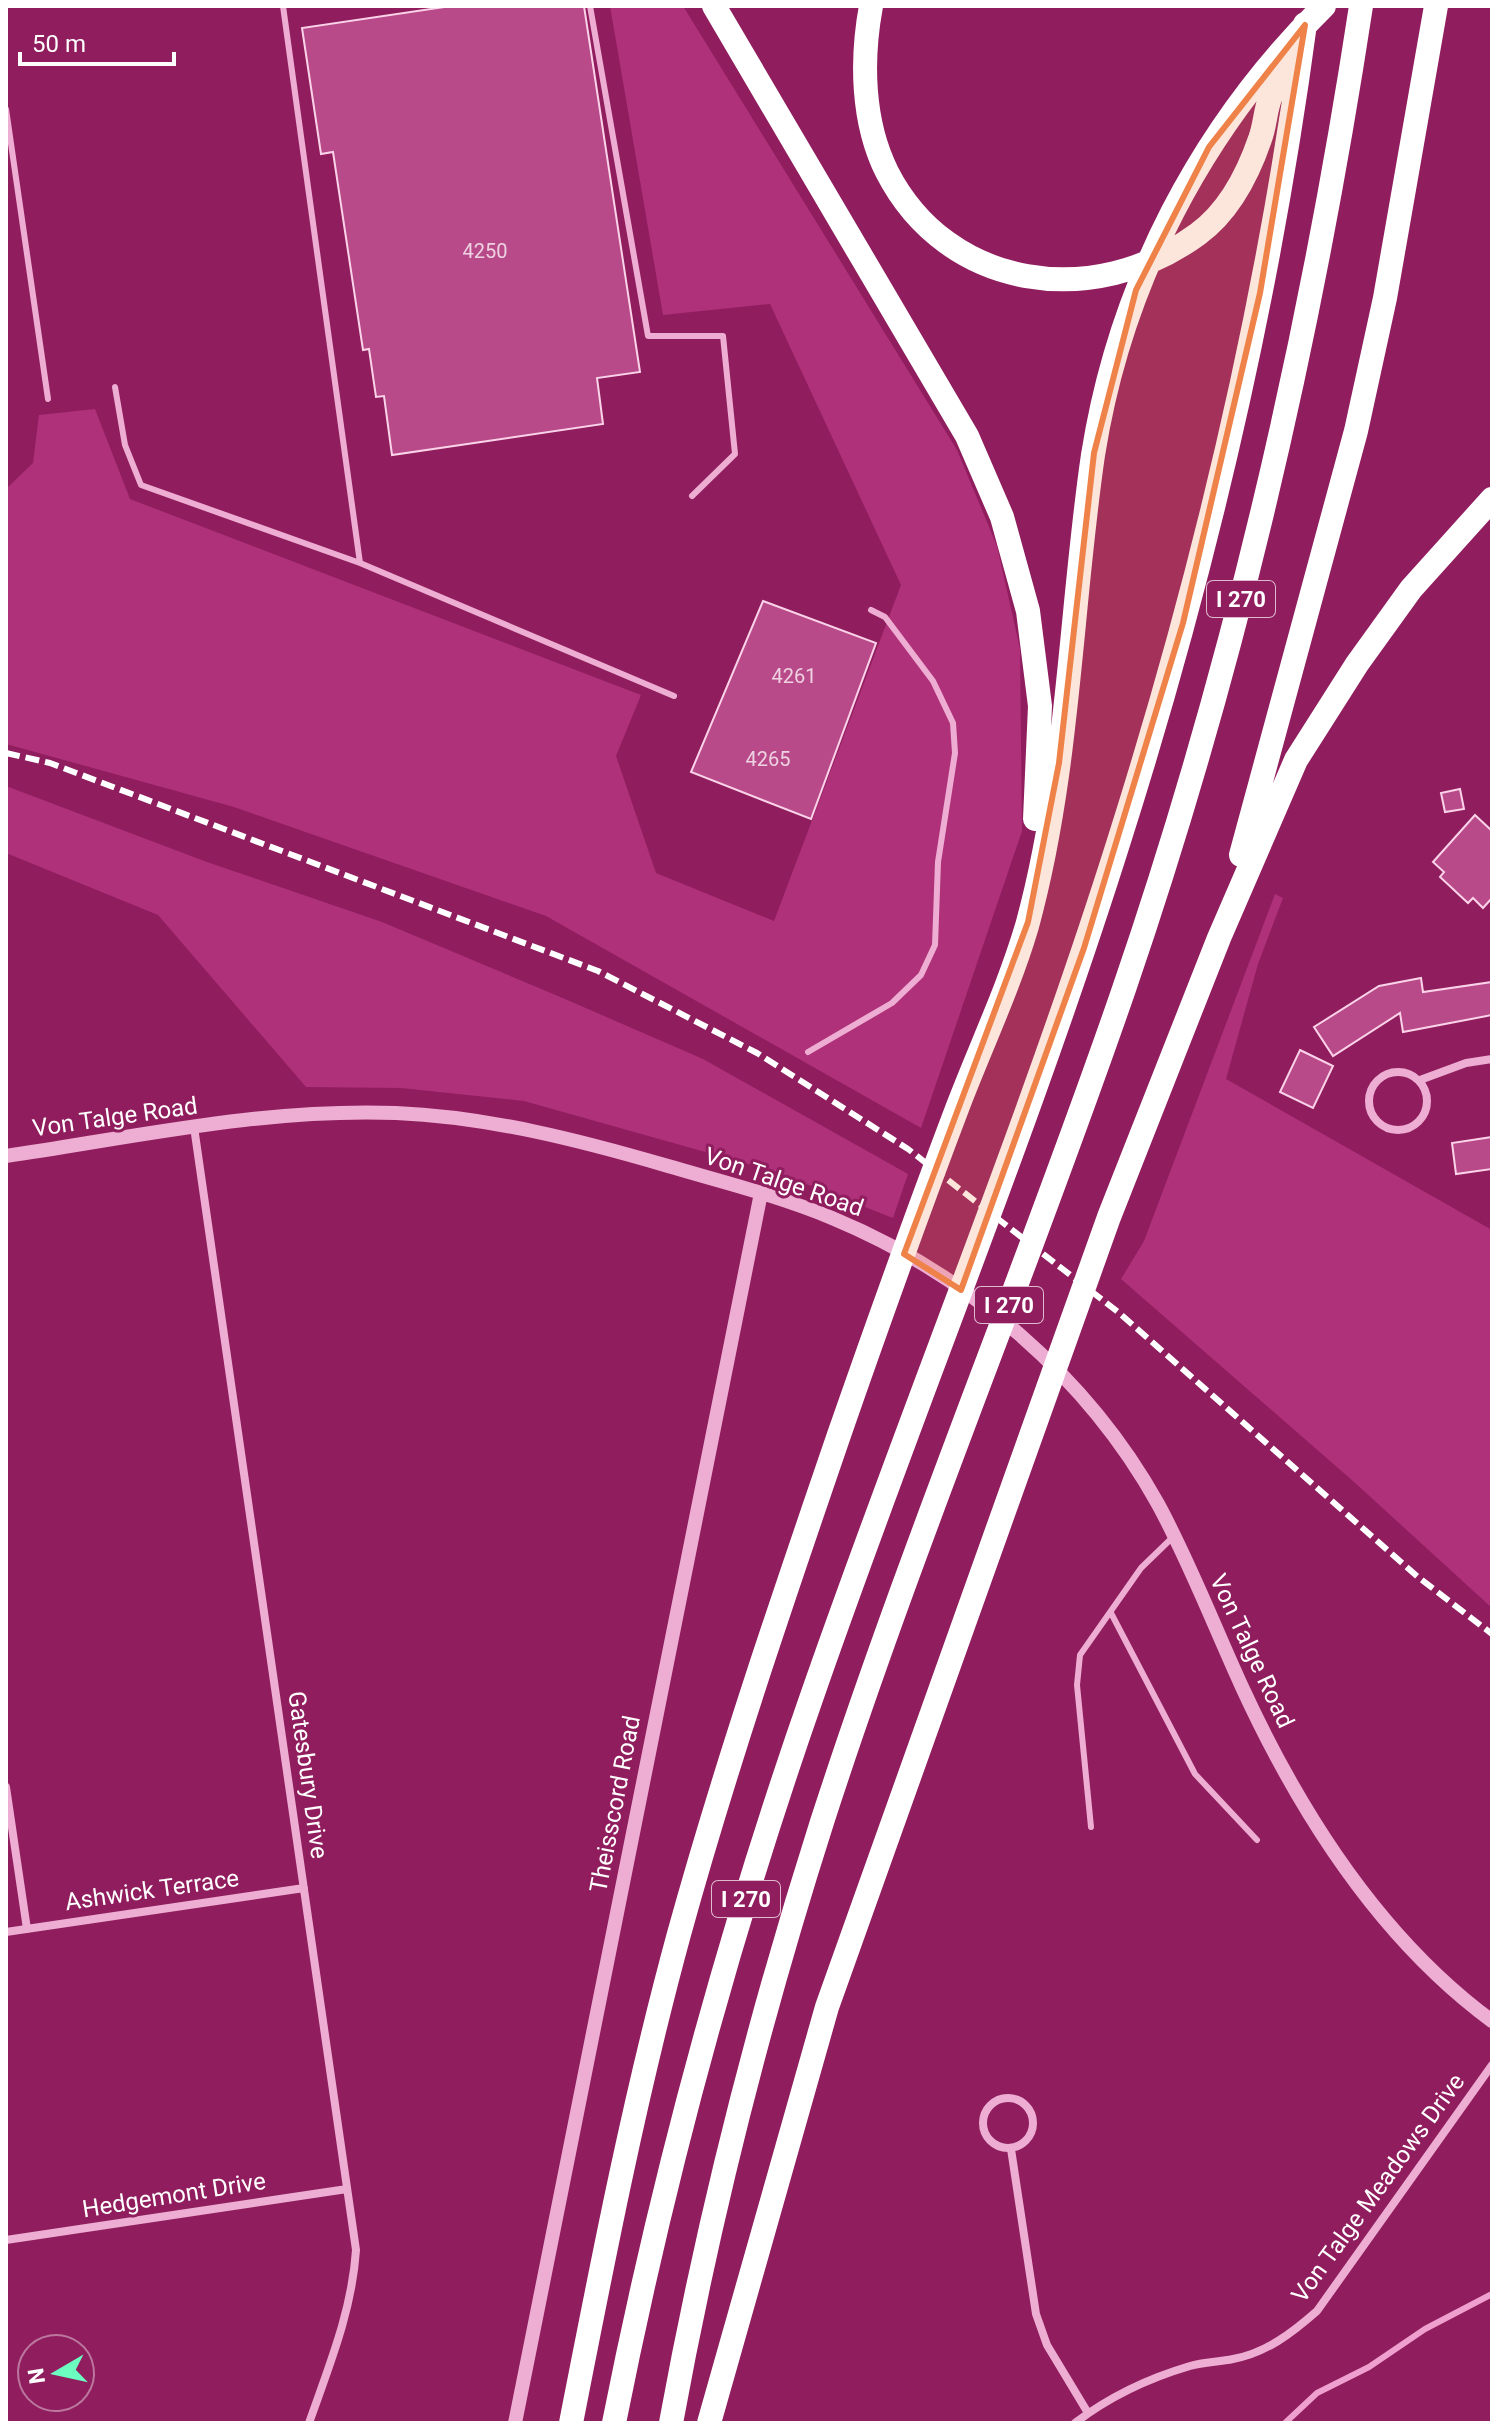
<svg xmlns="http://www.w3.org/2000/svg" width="1498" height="2429" viewBox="0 0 1498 2429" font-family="Roboto,sans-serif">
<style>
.green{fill:#ae3179}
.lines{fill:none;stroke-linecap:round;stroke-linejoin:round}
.stream{stroke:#efa0cf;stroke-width:6}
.building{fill:#b94a8a;stroke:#fad3e9;stroke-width:2}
.service{stroke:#eeadd2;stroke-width:6}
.minor{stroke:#eeadd2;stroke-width:8}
.tertiary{stroke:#eeadd2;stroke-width:14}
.motorway{stroke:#fff;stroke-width:24}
.rail{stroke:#fff;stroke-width:6;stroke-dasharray:14 6;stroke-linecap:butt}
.marked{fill:#ee8249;fill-opacity:0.2;stroke:#ee8249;stroke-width:6;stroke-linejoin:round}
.labels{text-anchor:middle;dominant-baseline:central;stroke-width:6;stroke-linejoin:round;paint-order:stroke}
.number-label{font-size:20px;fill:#eed2e2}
.shield{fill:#901d5e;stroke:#debbcf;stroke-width:2}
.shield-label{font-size:22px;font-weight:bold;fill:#fff}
.street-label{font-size:24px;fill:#fff;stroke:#901d5e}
</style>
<rect width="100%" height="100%" fill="#901d5e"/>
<path class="green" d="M610,6h73l274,444 40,96 23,103 2,182 -101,297 -375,-212 -312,-109 -228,-63v-255l27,-26 6,-48 56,-6 35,90 511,196 -25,61 40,117 118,48 127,-336 -131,-281 -107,11z
M6,786l201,76 175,60 183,77 138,60 205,115 -15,44 -120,-47 -249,-70 -123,-13 -95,-1 -148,-172 -152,-62z
M1275,894l8,4 -25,66 -32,115 266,151v378l-139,-127 -232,-202 23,-38z"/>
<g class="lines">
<path class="stream" d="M1285,2423l32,-30 52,-26 56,-38 67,-35"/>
</g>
<path class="building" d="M451,6h133l56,366 -43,6 6,46 -211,31 -8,-59 -8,1 -7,-48 -6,1 -30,-198 -12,2 -19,-126z
M763,601l113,42 -65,176 -120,-47z
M1460,789l4,20 -19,3 -4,-19z
M1475,815l17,16v67l-9,10 -10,-10 -5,5 -28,-26 4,-5 -11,-10z
M1421,978l2,14 69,-10v33l-89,17 -3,-19 -67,43 -19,-29 65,-41z
M1300,1050l33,16 -20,42 -33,-16z
M1492,1137v32l-36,5 -4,-31z"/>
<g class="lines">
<path class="service" d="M283,6l77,557
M590,6l58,330h75l12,118 -43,42
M6,109l42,290
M115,387l10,58 16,40 219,78 314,133
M808,1052l84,-49 29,-28 14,-30 3,-83 17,-109 -2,-30 -20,-42 -48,-64 -14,-7
M1111,1613l84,161 62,66
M1091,1827l-14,-142 3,-30 61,-87 33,-32"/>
<path class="minor" d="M1369 1101a29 29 0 1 1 58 0a29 29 0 1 1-58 0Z
M1420,1080l46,-17 26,-4
M194,1127l162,1123c-4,61 -27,116 -47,173
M6,1787l21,142
M6,1932l298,-44
M983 2123a25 25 0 1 1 50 0a25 25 0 1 1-50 0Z
M1011,2149l25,165 11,31 41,68
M6,2240l341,-51
M1075,2423c34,-26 74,-45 115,-57 14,-4 29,-4 43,-7 33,-6 59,-26 84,-48l175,-246"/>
<path class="tertiary" d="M6,1156c129,-19 259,-48 390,-43 93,4 183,27 272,53 55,16 111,30 164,52 135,56 255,158 326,286 32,59 56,122 84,183 58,126 137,251 250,334
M515,2423l246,-1230"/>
<path class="motorway" d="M714,6l253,430 35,81 26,94 12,95 -5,113
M871,6c-10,54 -9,116 16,166 61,119 208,138 311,62 30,-22 50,-60 62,-95 5,-13 5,-27 10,-41 5,-14 18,-28 26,-40
M1241,855l115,-424 29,-133 51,-292
M571,2423c32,-164 64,-328 108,-489 47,-170 104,-336 161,-502 38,-109 77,-218 118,-326 23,-60 51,-119 69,-180 42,-153 43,-314 66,-471 27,-171 108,-327 231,-449
M614,2423c49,-247 115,-490 198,-727 99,-285 215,-564 306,-852 85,-267 150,-542 187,-820
M671,2423c37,-203 88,-404 151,-601 91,-281 206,-554 302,-833 110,-320 186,-649 237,-983
M709,2423l118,-416 282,-790 110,-279 77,-178 61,-96 54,-75 81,-90"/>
<path class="rail" d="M6,753l44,10 548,208 159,82 151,96 210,163 300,265 74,57"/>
</g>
<path class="marked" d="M1305,25l-45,268 -77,330 -99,325 -123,342 -57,-36 124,-332 31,-159 35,-310 42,-163 73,-143z"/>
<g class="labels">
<g class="number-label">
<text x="485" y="251">4250</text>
<text x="794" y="676">4261</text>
<text x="768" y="759">4265</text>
</g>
<g class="shield">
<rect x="1207" y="581" width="68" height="36" rx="6"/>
<rect x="975" y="1287" width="68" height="36" rx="6"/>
<rect x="712" y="1881" width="68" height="36" rx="6"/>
</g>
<g class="shield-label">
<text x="1241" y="599">I 270</text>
<text x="1009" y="1305">I 270</text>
<text x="746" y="1899">I 270</text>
</g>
<g class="street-label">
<text transform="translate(115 1117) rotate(-8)">Von Talge Road</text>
<text transform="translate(784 1182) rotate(19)">Von Talge Road</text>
<text transform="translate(1252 1651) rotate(65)">Von Talge Road</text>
<text transform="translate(308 1775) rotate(82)">Gatesbury Drive</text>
<text transform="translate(615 1804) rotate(-79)">Theisscord Road</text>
<text transform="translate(152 1890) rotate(-8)">Ashwick Terrace</text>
<text transform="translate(1378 2188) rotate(-54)">Von Talge Meadows Drive</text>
<text transform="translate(174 2195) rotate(-9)">Hedgemont Drive</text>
</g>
</g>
<rect width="1498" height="2429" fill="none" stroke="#ffffff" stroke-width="16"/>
<g transform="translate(56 2373) rotate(261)"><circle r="38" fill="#901d5e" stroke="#bc779e" stroke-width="2"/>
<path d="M0-6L14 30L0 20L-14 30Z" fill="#6cfdc1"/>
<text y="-12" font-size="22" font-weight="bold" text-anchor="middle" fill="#ffffff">N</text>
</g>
<path d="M20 52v12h154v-12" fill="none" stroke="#ffffff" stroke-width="4"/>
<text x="32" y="52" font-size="24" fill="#ffffff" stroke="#901d5e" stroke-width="6" paint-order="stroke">50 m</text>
</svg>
